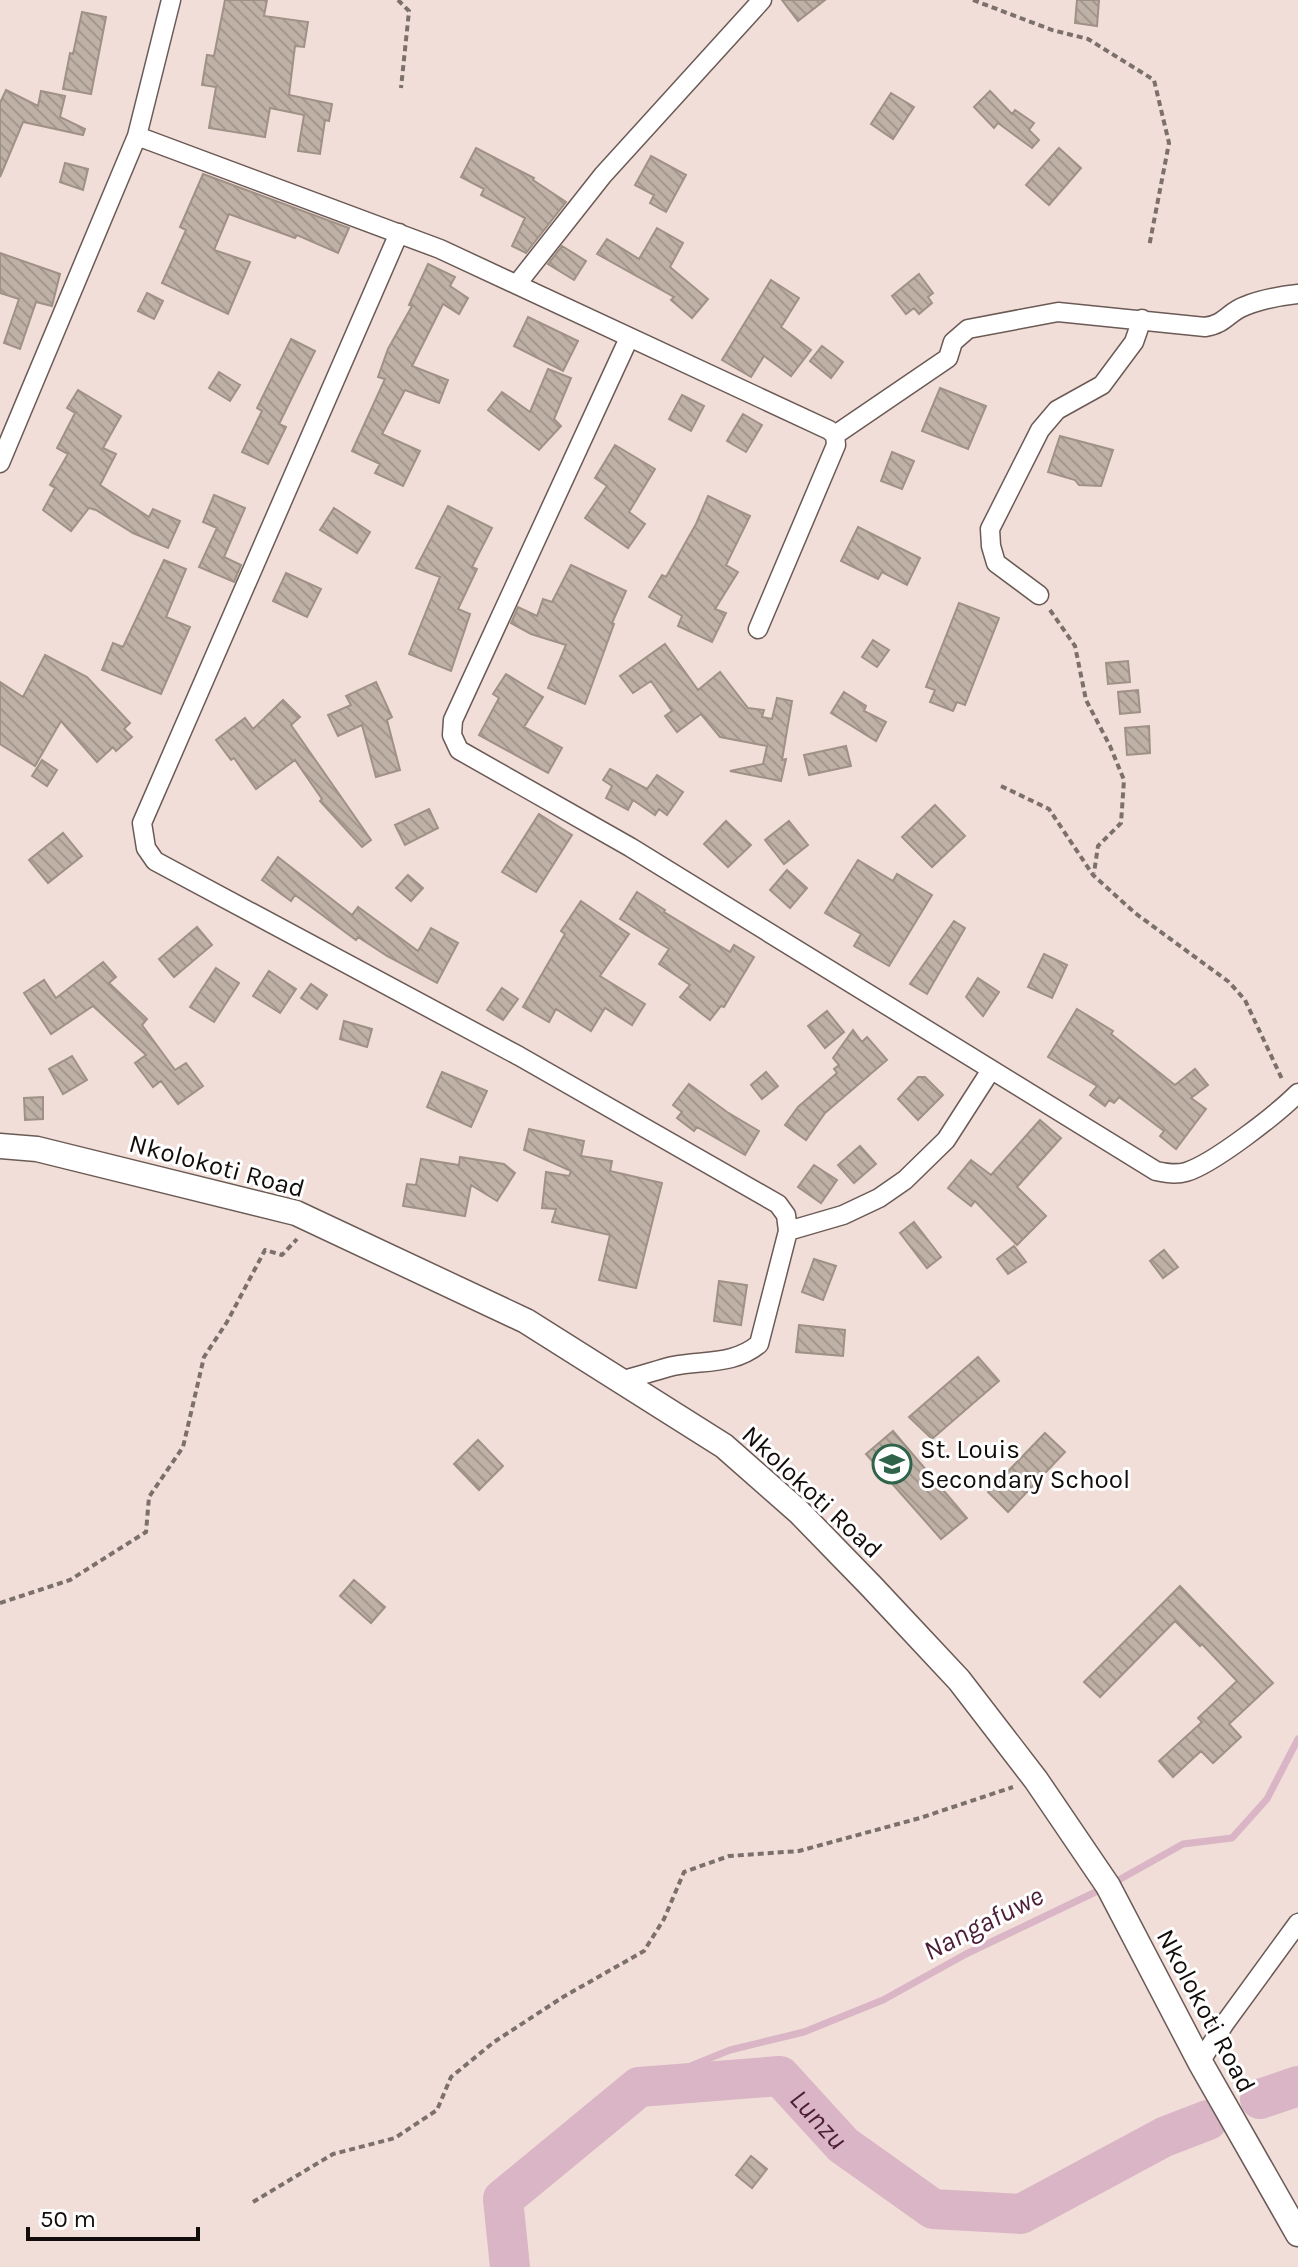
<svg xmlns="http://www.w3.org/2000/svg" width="1298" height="2267" viewBox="0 0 1298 2267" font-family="Karla,sans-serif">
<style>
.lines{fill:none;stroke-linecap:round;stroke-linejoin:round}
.stream{stroke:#d9b5c5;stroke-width:7}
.river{stroke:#d9b5c5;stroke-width:40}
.building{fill:url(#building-back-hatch);stroke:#9f9186;stroke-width:2}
.minor-casing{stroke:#6b5a55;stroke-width:21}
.secondary-casing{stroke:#6b5a55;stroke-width:27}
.path{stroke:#7c706c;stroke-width:4;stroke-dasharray:6 4;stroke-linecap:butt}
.minor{stroke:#fff;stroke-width:18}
.secondary{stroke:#fff;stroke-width:24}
.labels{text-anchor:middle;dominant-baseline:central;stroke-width:6;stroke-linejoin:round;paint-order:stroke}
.street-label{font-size:26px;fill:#120c0a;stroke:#fff}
.poi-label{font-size:26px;fill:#120c0a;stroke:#fff;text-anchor:start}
.water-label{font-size:28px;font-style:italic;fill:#4b1d36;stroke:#fff}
</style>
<defs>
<pattern id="building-back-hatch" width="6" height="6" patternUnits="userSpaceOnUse" patternTransform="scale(2)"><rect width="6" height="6" fill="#bfb1a6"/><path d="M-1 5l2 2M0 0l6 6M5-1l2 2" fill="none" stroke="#a3978e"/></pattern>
</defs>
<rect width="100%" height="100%" fill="#f1ded8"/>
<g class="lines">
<path class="stream" d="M639,2087l91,-37 74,-18 79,-32 83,-46 142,-68 75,-42 49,-6 35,-39 31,-60"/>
<g class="river">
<path d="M1260,2099l38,-13"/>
<path id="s1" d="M510,2267l-7,-68 136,-112 141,-11 63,69 90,64 88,5 143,-77 44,-17"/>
</g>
</g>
<path class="building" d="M225,0h42l-3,16 44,6 -4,25 -9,-1 -6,49 43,9 -3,17 -4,-1 -5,34 -22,-3 6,-36 -34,-7 -5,29 -56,-9 7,-41 -14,-2 5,-30 7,1z
M782,0h43l-27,21z
M1077,0h22l-2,26 -22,-3z
M82,12l24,5 -15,77 -28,-5 7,-36 3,1z
M6,90l32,16 3,-15 24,5 -5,21 25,12 -2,6 -60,-13 -23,55v-74z
M990,91l22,23 3,-4 19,13 -5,7 10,10 -7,8 -34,-25 -4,5 -20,-21z
M891,93l23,14 -21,32 -22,-15z
M476,148l58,30 -1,2 33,22 -40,51 -14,-7 13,-28 -44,-23 3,-6 -23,-12z
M1059,148l22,20 -32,37 -23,-20z
M651,156l35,19 -20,37 -16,-9 4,-8 -19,-10z
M65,163l23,6 -5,21 -23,-8z
M203,174l146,54 -11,25 -41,-18 -2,3 -66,-24 -15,36 36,12 -22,52 -66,-31 24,-53 -6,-3z
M657,228l26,15 -13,24 38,32 -16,19 -21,-18 3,-3 -77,-43 10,-15 32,20z
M562,246l24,15 -12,19 -26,-16z
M0,253l60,21 -8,32 -16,-4 -16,47 -16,-6 15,-44 -19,-6z
M428,264l27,13 -5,9 18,12 -9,16 -16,-10 -31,62 36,14 -9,23 -34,-13 -23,44 38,17 -17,35 -28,-13 5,-9 -28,-13 33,-72 -7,-2 10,-28 24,-43 -3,-1z
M919,274l14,19 -5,4 4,6 -13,11 -5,-6 -8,6 -14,-18z
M771,280l28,18 -18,29 30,23 -20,26 -27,-20 -13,21 -29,-17z
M147,293l16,8 -9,18 -16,-8z
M528,317l50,24 -15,30 -49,-25z
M291,339l24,12 -36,73 7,3 -18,37 -26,-12 20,-41 -5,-3z
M822,346l21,16 -12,16 -21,-17z
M548,369l23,9 -17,41 7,7 -22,24 -51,-40 14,-18 28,20z
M219,372l21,13 -10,16 -21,-13z
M940,388l46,18 -18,43 -46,-18z
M78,390l43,26 -18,32 13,6 -16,31 49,32 4,-8 27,12 -12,27 -35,-15 -37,-23 -7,-2 -18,23 -28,-21 12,-22 -5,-3 18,-31 -11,-6 18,-35 -8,-5z
M682,395l22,11 -13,25 -22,-12z
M743,414l19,11 -16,27 -19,-11z
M1060,436l53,14 -12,36 -22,-1 -4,-5 -27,-8z
M615,445l40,24 -26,43 16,12 -17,24 -43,-30 22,-32 -12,-8z
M892,452l22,9 -12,28 -21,-8z
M214,495l31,13 -21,49 17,8 -7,17 -35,-15 18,-39 -14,-6z
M708,496l42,20 -24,49 12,7 -23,37 11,4 -14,29 -34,-16 4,-10 -33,-19 13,-22 4,2 30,-53z
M448,506l44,22 -20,39 5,2 -19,40 12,5 -19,57 -42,-17 31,-77 -24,-9z
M334,508l36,24 -13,21 -37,-23z
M858,527l62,31 -13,27 -25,-13 -4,7 -37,-18z
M164,560l22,9 -20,48 24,10 -29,67 -59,-24 11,-27 10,4z
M571,565l55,26 -14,32 2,1 -29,80 -37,-16 18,-43 -35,-11 -20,-11 7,-16 19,9 6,-17 9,3z
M286,573l35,16 -14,28 -34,-16z
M959,603l40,15 -34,87 -8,-3 -4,9 -23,-9 5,-12 -9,-3z
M873,640l16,10 -12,17 -15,-10z
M665,644l33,46 22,-18 28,36 16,2 -2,7 10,2 5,-21 15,3 -10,59 4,-1 -5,22 -51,-10 33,-7 4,-18 -47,-9 -19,-23 -24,18 -12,-16 7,-5 -21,-30 -18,12 -13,-17z
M45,655l42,22 43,46 -6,6 8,8 -16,14 -3,-4 -16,15 -36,-41 -26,45 -35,-22v-62l23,15z
M1128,661l2,21 -22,2 -2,-21z
M506,674l37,23 -19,30 38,21 -14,25 -69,-38 20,-37 -6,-4z
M376,682l16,35 -5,3 13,50 -24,7 -14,-52 -24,11 -10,-21 23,-10 -5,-9z
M1138,690l2,22 -20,2 -2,-22z
M844,692l22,14 -2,5 22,11 -10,19 -45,-28z
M283,700l17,17 -9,8 80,115 -9,7 -42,-46 2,-2 -27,-39 -39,29 -22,-31 -3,2 -15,-20 29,-22 8,11z
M1149,726l1,27 -23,2 -2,-27z
M846,746l5,20 -42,9 -5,-20z
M42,760l15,10 -10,16 -15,-10z
M610,769l37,20 10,-14 26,17 -16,23 -8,-6 -4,6 -22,-15 -5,10 -22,-12 6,-12 -9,-6z
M935,805l30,31 -33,31 -30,-30z
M429,809l9,19 -33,17 -10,-20z
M539,814l33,21 -36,57 -34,-20z
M726,821l25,24 -23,22 -24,-23z
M789,821l19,24 -24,19 -19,-24z
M63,833l19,23 -34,27 -19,-23z
M278,857l74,58 6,-8 60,44 13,-23 27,15 -21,40 -50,-27 -29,-19 -2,3 -61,-45 -4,6 -29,-21z
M858,860l35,21 4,-7 35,21 -43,71 -35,-20 7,-12 -36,-21z
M787,870l20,18 -17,20 -20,-18z
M408,875l15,13 -12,13 -15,-13z
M637,892l28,18 -1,2 66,40 4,-7 20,12 -30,50 -3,-1 -11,14 -30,-23 10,-12 -31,-21 10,-15 -49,-30z
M581,901l48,33 -29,42 45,28 -13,21 -27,-17 -14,23 -35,-22 -7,13 -26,-15 42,-73 -4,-3z
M954,921l11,7 -38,66 -17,-10z
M197,927l15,18 -38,32 -15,-18z
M1044,954l23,11 -15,33 -24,-11z
M103,962l13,15 -7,6 38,36 -5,6 33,45 11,-7 17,23 -25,18 -17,-23 -8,6 -18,-24 11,-8 -53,-49 -42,28 -27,-41 20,-13 12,18z
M216,968l23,15 -25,39 -24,-15z
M269,971l27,18 -16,24 -27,-17z
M978,978l21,14 -16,24 -17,-19z
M311,984l16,11 -10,14 -16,-11z
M502,988l16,11 -15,21 -16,-10z
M1077,1009l36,22 -2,3 64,51 20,-16 13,16 -17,13 15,11 -30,40 -16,-13 4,-5 -45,-34 -5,6 -5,-3 -4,6 -15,-11 7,-9 -49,-29z
M827,1011l17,21 -19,16 -17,-22z
M344,1021l28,8 -5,18 -27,-8z
M853,1030l9,12 5,-5 20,23 -62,53 -19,27 -21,-15 13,-18 39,-34 -3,-4 5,-4 -6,-7z
M72,1056l15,24 -24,14 -14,-25z
M442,1072l45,19 -16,36 -44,-20z
M766,1072l12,14 -16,13 -11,-14z
M918,1077h7l18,18 -25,25 -20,-21z
M689,1084l38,28 32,19 -14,24 -48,-28 -3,4 -17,-13 5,-6 -9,-7z
M43,1097v22l-18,1 -1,-22z
M1040,1120l21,18 -44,49 29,29 -29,29 -42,-44 -4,5 -23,-18 23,-28 20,15z
M529,1129l55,12 -3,15 31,5 -2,10 52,12 -26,105 -37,-8 11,-45 -58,-13 4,-13 -14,-1 4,-36 23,4 2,-5 -47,-21z
M860,1146l16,18 -22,19 -16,-18z
M460,1157l44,7 11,9 -18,28 -26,-16 -6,31 -62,-10 4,-22 9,1 5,-26 38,6z
M814,1165l23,15 -16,23 -23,-16z
M914,1222l27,35 -14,11 -27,-35z
M1014,1246l12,16 -18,12 -11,-15z
M1164,1250l14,17 -15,11 -13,-17z
M814,1259l22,7 -13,34 -21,-8z
M719,1281l28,4 -6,40 -27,-4z
M799,1325l46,5 -2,26 -47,-4z
M978,1357l21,24 -67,58 -23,-22z
M893,1431l74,87 -26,21 -75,-85z
M1045,1433l20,19 -57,60 -20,-20z
M478,1440l25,26 -24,24 -25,-26z
M354,1580l31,27 -14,16 -31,-27z
M1180,1586l93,97 -44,41 12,13 -28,26 -12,-12 -28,26 -14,-16 43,-39 -4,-4 39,-37 -35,-37 -2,2 -25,-25 -75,76 -16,-15z
M751,2156l16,13 -15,19 -16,-13z"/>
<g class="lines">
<g class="minor-casing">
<path id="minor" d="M137,136l303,113 389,181 6,5 1,10 -78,184
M399,233l-257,590 4,25 9,13 364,195 259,148 8,11 2,16 -29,113c-25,21 -55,16 -86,22 -16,4 -33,10 -50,14
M517,284l86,-109 159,-175
M629,338l-176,382 -1,15 7,15 171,97 526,324c10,2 20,4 30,1 27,-8 91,-58 112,-79
M835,435l113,-77 5,-16 15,-13 90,-17 147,15c21,-3 23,-15 40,-21 17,-7 35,-10 53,-12
M0,463l137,-327 34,-136
M1039,595l-43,-32 -5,-17 -1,-17 50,-99 17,-20 45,-25 32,-43 8,-23
M788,1231l55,-16 36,-17 26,-18 41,-40 45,-70
M1200,2062l25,-39 73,-100"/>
</g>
<g class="secondary-casing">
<path id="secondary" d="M0,1146l37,3 259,64 230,108 198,125 75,66 72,74 88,94 77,100 72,106 92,176 98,172"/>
</g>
<path class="path" d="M398,0l11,11 -8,77
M973,0l79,30 36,9 66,41 15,63 -20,104
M1050,610l25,36 11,54 24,46 14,34 -3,43 -23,23 -4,27
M1001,786l48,23 44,66 42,38 94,69 16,18 37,79
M0,1603l70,-23 76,-48 3,-35 34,-50 21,-90 23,-35 38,-72 17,5 15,-16
M253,2202l80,-48 62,-16 42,-28 14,-33 43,-35 69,-45 81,-46 20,-32 20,-47 45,-16 70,-5 121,-33 93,-31"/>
<use href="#minor" class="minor"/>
<use href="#secondary" class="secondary"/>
</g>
<defs>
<g id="school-ring" transform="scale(2)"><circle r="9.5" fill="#fff" stroke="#30644a" stroke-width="1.5"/><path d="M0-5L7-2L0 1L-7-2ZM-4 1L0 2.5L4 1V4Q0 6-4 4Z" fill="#30644a"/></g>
</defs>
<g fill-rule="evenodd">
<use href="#school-ring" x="892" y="1464"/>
</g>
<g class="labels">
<g class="street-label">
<text transform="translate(217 1166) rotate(15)">Nkolokoti Road</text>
<text transform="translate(812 1492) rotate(43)">Nkolokoti Road</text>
<text transform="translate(1206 2011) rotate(62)">Nkolokoti Road</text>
</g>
<g class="poi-label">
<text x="920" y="1449">St. Louis<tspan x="920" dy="30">Secondary School</tspan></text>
</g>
<g class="water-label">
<text transform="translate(983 1923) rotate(-27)">Nangafuwe</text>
<text stroke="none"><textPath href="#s1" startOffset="444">Lunzu</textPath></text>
</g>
</g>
<path d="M28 2227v12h170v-12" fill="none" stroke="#120c0a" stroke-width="4"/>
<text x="40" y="2227" font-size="24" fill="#120c0a" stroke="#ffffff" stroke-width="6" paint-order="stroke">50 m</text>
</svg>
